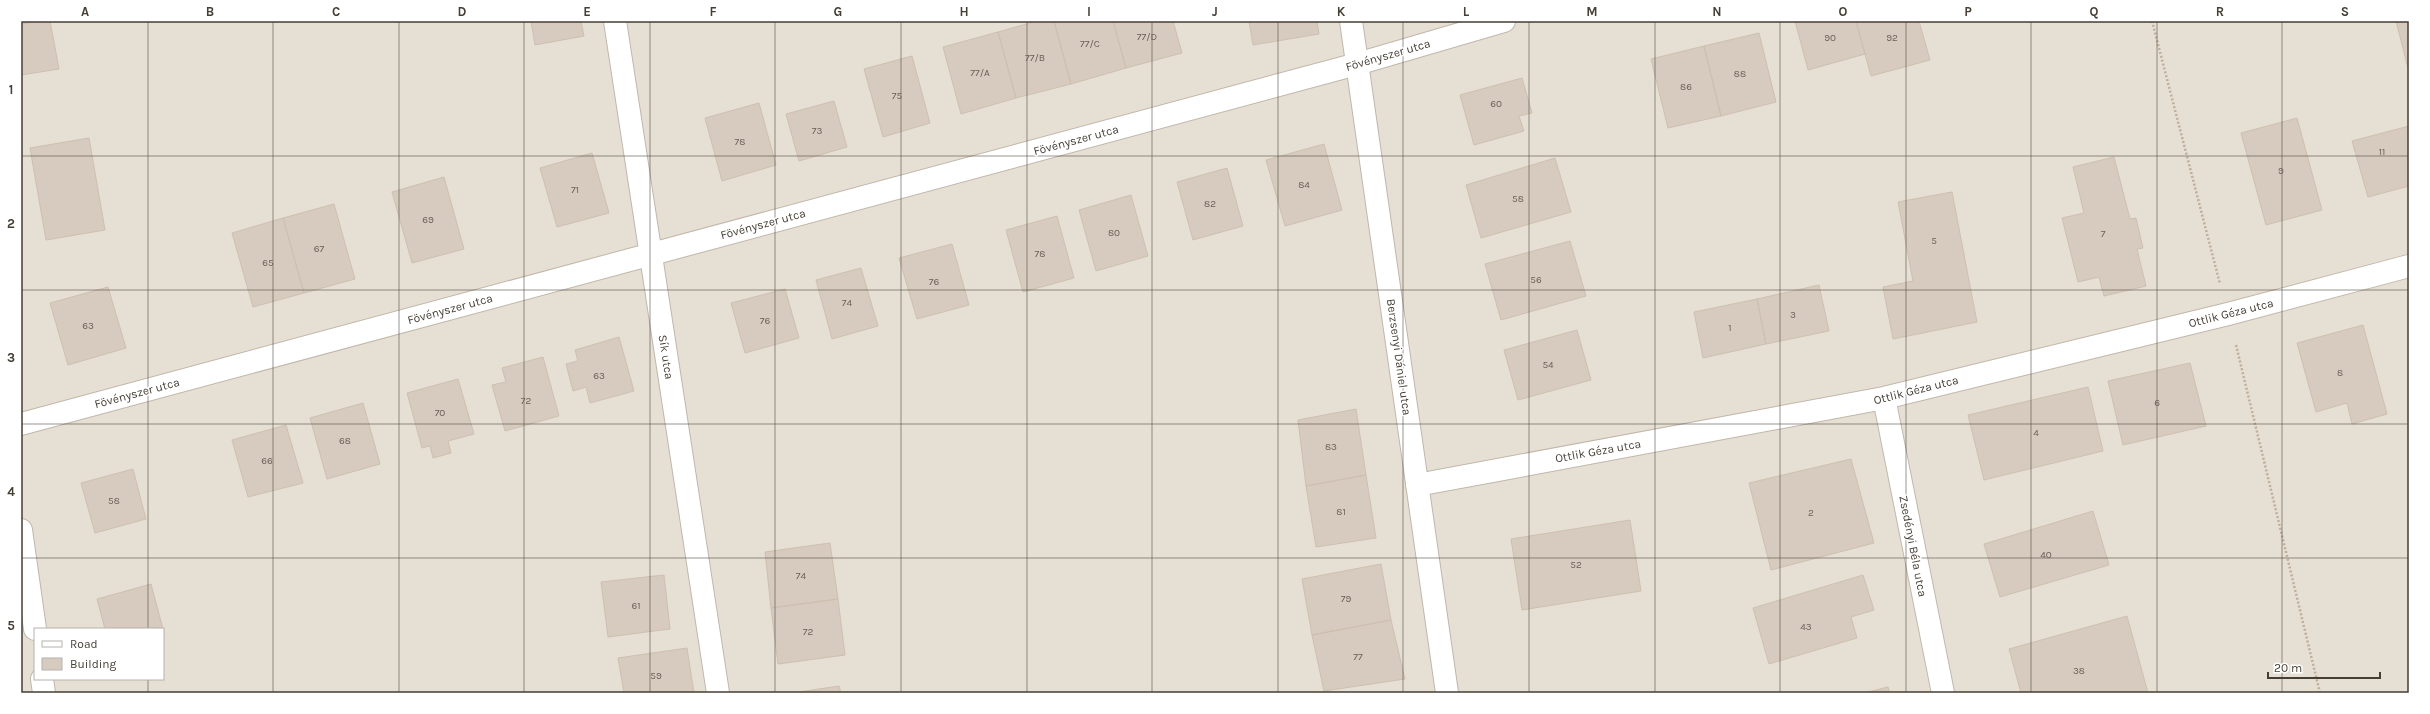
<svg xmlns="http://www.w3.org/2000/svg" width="2430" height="714" viewBox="0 0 2430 714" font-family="Karla,sans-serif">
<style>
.residential{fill:#e6dfd4;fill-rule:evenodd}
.building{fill:#d7cbbf;stroke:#cec0af}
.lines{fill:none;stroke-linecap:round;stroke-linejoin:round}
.street-casing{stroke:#c1b7ac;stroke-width:24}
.path{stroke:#bfaf9a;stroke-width:2.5;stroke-dasharray:2 2;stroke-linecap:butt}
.street{stroke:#fff;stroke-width:22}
.grid{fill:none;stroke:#453e35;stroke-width:1;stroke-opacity:0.55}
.labels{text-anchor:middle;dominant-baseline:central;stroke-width:3;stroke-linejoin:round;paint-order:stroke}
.number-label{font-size:10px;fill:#6a6158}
.street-label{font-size:12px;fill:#453e35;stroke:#fff}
.neatline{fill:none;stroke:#453e35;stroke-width:1.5}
.grid-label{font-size:13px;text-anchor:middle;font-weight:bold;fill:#453e35}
</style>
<rect width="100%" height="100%" fill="#f2eee6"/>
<path class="residential" d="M21,21h2388v672h-2388zM35,629h128v50h-128z"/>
<path class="building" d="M21,21h19l-19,3z
M40,21h10l9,48 -38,6v-51z
M531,21h50l3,15 -49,9z
M1037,21h17l17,63 -55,14 -18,-66z
M1054,21h59l13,47 -55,16z
M1113,21h60l9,32 -56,15z
M1249,21h68l2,13 -66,11z
M1795,21h61l9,33 -57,16z
M1856,21h63l11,39 -59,16z
M2396,21h13v51z
M998,32l18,66 -55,16 -18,-67z
M1759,33l17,69 -55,14 -17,-70z
M1704,46l17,70 -53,12 -17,-69z
M912,56l18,67 -47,14 -19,-68z
M1522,78l10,35 -13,3 5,15 -50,14 -14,-50z
M834,101l13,46 -48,14 -13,-47z
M759,103l17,62 -54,16 -17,-63z
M2297,118l25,92 -56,15 -25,-92z
M2409,126v60l-41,11 -16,-56z
M89,138l16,92 -59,10 -16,-92z
M1324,144l18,66 -57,16 -19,-66z
M592,153l17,60 -52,14 -17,-59z
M2114,157l16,62 6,-1 7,30 -6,1 9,37 -42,10 -5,-19 -21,5 -16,-64 22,-5 -11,-46z
M1555,158l16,54 -90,26 -15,-53z
M1227,168l16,58 -50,14 -16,-58z
M444,177l20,72 -52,14 -20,-71z
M1952,192l25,130 -84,17 -10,-52 30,-6 -15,-79z
M1131,195l17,61 -52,15 -17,-61z
M334,204l21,75 -51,14 -21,-75z
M1057,216l17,62 -51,14 -17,-62z
M283,218l21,75 -51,14 -21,-74z
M1570,241l16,55 -85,24 -16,-56z
M952,244l17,61 -52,14 -18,-61z
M861,268l17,58 -46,13 -16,-59z
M1819,285l10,46 -63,13 -9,-45z
M108,287l18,61 -58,17 -18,-62z
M785,289l14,49 -54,15 -14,-50z
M1757,299l9,45 -63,14 -9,-46z
M2363,325l24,89 -35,10 -5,-21 -31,9 -19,-69z
M1577,330l14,50 -73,20 -14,-50z
M619,337l15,54 -44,12 -4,-16 -13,4 -7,-27 12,-3 -3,-11z
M543,357l16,59 -54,15 -13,-46 14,-3 -4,-14z
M2190,363l16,63 -83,19 -15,-64z
M458,379l16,55 -26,7 3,12 -18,5 -3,-12 -8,2 -15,-55z
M2088,387l15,64 -119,29 -16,-65z
M363,403l17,61 -53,15 -17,-61z
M1356,409l10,66 -60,11 -8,-66z
M286,425l17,58 -55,14 -16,-57z
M1851,459l23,84 -103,27 -22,-87z
M133,469l13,50 -51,14 -14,-50z
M1366,475l10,63 -60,9 -10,-61z
M2093,511l16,54 -109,32 -16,-53z
M1630,520l11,71 -119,19 -11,-71z
M830,543l8,56 -67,9 -6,-56z
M1381,564l10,56 -79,15 -10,-56z
M664,575l6,54 -62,8 -7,-55z
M1863,575l11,35 -23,7 6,21 -88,26 -16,-56z
M151,584l13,49 -1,-4h-58l-8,-30z
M838,599l7,56 -67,9 -7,-56z
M2127,616l21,77h-127l-12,-44z
M1391,620l14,59 -81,12 -12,-56z
M687,648l7,45h-70l-6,-35z
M839,686l2,7h-49z
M1888,687l2,6h-26z"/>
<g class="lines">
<g class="street-casing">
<path id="street" d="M615,21l103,672
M1351,21l96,672
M1884,398l59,295
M21,424l1336,-360 147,-43
M1417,485l467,-87 344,-84 181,-48
M21,530l14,99
M42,679l2,14"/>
</g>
<path class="path" d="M2152,21l68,263
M2236,345l84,348"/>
<use href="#street" class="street"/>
</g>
<path class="grid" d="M148,21v608M273,21v672M399,21v672M524,21v672M650,21v672M775,21v672M901,21v672M1027,21v672M1152,21v672M1278,21v672M1403,21v672M1529,21v672M1655,21v672M1780,21v672M1906,21v672M2031,21v672M2157,21v672M2282,21v672M21,156h2388M21,290h2388M21,424h2388M21,558h2388M148,679v14"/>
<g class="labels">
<g class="number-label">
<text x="1147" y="37">77/D</text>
<text x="1830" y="38">90</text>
<text x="1892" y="38">92</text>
<text x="1090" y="44">77/C</text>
<text x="1035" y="58">77/B</text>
<text x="980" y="73">77/A</text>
<text x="1740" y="74">88</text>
<text x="1686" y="87">86</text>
<text x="897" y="96">75</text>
<text x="1496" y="104">60</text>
<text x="817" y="131">73</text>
<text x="740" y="142">78</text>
<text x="2382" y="152">11</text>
<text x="2281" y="171">9</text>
<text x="1304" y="185">84</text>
<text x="575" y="190">71</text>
<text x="1518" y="199">58</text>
<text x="1210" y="204">82</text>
<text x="428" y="220">69</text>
<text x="1114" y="233">80</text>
<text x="2103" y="234">7</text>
<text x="1934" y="241">5</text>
<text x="319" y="249">67</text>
<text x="1040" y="254">78</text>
<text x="268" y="263">65</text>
<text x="1536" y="280">56</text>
<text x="934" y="282">76</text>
<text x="847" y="303">74</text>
<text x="1793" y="315">3</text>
<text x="765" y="321">76</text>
<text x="88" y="326">63</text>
<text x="1730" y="328">1</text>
<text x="1548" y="365">54</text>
<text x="2340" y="373">8</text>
<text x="599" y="376">63</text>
<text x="526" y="401">72</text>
<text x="2157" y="403">6</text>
<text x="440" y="413">70</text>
<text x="2036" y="433">4</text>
<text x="345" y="441">68</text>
<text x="1331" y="447">83</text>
<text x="267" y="461">66</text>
<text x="114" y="501">58</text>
<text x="1341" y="512">81</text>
<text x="1811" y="513">2</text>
<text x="2046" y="555">40</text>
<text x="1576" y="565">52</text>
<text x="801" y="576">74</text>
<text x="1346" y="599">79</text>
<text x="636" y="606">61</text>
<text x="1806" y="627">43</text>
<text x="808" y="632">72</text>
<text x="1358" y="657">77</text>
<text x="2079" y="671">38</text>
<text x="656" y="676">59</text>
</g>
<g class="street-label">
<text transform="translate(1388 55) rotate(-16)">Fövényszer utca</text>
<text transform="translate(1076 140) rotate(-15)">Fövényszer utca</text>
<text transform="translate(763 224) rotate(-15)">Fövényszer utca</text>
<text transform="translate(450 309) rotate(-15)">Fövényszer utca</text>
<text transform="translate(2231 313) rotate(-14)">Ottlik Géza utca</text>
<text transform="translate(666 357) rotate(81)">Sík utca</text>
<text transform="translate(1399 357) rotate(82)">Berzsenyi Dániel utca</text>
<text transform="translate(1916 390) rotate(-14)">Ottlik Géza utca</text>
<text transform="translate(137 393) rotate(-15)">Fövényszer utca</text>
<text transform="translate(1598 451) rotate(-10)">Ottlik Géza utca</text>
<text transform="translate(1913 546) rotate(79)">Zsedényi Béla utca</text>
</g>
</g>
<rect width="2430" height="714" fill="none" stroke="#ffffff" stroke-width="44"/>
<rect x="34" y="628" width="130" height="52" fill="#ffffff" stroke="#b5b2ae"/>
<rect x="42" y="641" width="20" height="6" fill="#ffffff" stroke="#b5b2ae"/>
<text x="70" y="648" font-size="12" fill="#453e35">Road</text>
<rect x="42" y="658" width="20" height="12" fill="#d7cbbf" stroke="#b5b2ae"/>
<text x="70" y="668" font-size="12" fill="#453e35">Building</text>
<path d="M2268 672v6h112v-6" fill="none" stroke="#453e35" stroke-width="2"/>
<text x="2274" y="672" font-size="12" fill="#453e35" stroke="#ffffff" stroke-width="3" paint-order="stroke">20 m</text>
<rect x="22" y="22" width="2386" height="670" class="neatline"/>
<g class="grid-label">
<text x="85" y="16">A</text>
<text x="210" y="16">B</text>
<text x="336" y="16">C</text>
<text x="462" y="16">D</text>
<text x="587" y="16">E</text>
<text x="713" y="16">F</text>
<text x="838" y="16">G</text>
<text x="964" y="16">H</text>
<text x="1089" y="16">I</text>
<text x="1215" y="16">J</text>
<text x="1341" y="16">K</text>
<text x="1466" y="16">L</text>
<text x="1592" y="16">M</text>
<text x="1717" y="16">N</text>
<text x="1843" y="16">O</text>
<text x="1968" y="16">P</text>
<text x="2094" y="16">Q</text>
<text x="2220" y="16">R</text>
<text x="2345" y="16">S</text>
<text x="11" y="94">1</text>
<text x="11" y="228">2</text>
<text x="11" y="362">3</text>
<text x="11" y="496">4</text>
<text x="11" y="630">5</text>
</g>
</svg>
